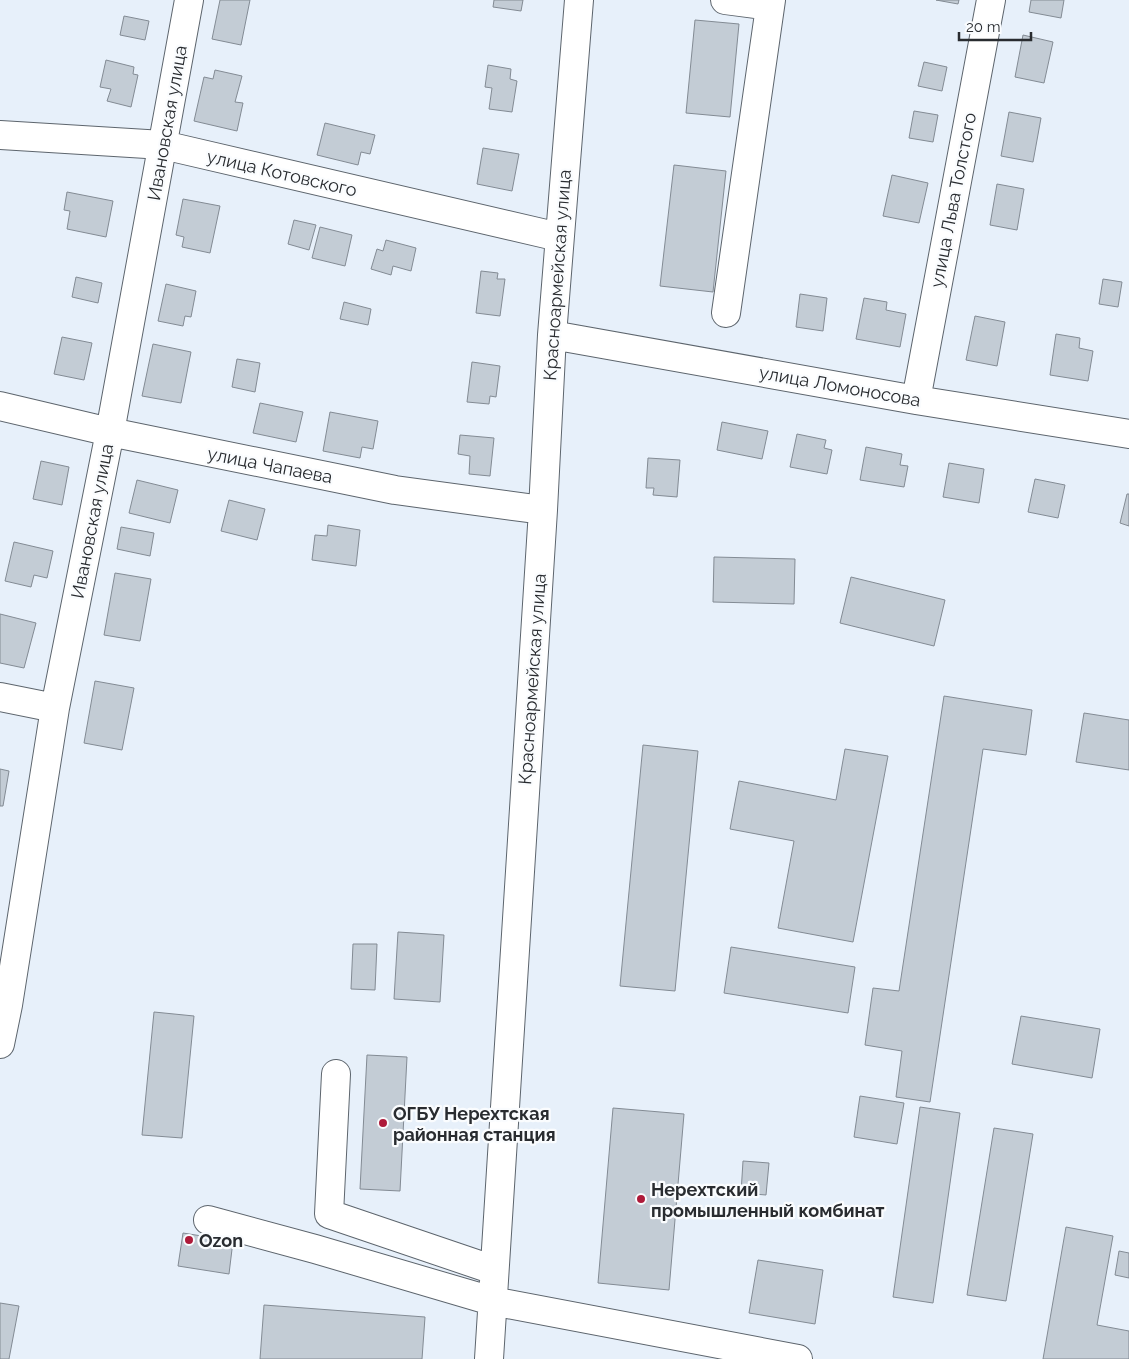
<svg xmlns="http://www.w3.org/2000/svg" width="1129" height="1359" viewBox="0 0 1129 1359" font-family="Raleway,sans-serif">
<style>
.building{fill:#c3ccd5;stroke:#838b94}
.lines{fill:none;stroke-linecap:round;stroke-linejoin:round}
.minor-casing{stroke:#5d656d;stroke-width:30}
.minor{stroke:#fff;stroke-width:28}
.poi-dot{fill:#ae1a3a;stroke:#fafcfe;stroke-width:2}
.labels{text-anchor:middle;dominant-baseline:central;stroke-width:4.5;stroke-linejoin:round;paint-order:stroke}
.street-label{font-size:18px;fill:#292c30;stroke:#fafcfe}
.poi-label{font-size:18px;font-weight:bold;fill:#292c30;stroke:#fafcfe;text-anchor:start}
</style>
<rect width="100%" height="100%" fill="#e7f0fa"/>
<path class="building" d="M220,0h30l-9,45 -29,-6z
M494,0h29l-2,11 -28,-4z
M936,0h23l-1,4z
M1031,0h33l-3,18 -32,-6z
M124,16l25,5 -4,19 -25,-5z
M695,20l44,4 -9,93 -44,-4z
M1023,35l30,7 -9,41 -29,-6z
M106,60l28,7 -1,7 5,1 -7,32 -24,-6 4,-12 -11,-2z
M924,62l23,5 -5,24 -24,-5z
M488,65l23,4 -1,10 7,2 -5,31 -23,-3 3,-21 -7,-1z
M215,70l27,6 -7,26 8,1 -6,28 -43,-10 10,-44 9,2z
M914,111l24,4 -5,27 -24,-4z
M1009,112l32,6 -8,44 -32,-6z
M325,123l50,12 -5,19 -9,-2 -3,13 -41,-10z
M483,148l36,6 -7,37 -35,-7z
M674,165l52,6 -13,121 -53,-6z
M892,175l36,8 -9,40 -36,-7z
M997,184l27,5 -7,41 -27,-5z
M67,192l46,9 -7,36 -39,-8 3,-18 -6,-1z
M183,199l37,7 -10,47 -28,-6 2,-10 -8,-2z
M294,220l22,5 -7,25 -21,-6z
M320,227l32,8 -7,31 -33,-8z
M386,240l30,8 -5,23 -18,-5 -2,9 -20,-6 6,-20 6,2z
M481,271l17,2 -1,6h8l-5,37 -24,-3z
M76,277l26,6 -4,20 -26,-6z
M1103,279l19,3 -4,25 -19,-3z
M166,284l30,7 -5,26 -6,-1 -2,10 -25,-5z
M800,294l27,4 -4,33 -27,-4z
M864,298l23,4 -1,8 20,4 -6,33 -44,-8z
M344,302l27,7 -3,16 -28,-6z
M975,316l30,6 -8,44 -31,-6z
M1056,334l24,4 -1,10 14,3 -5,30 -38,-6z
M62,337l30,6 -8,37 -30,-6z
M153,344l38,8 -10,51 -39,-7z
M237,359l23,4 -5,29 -23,-5z
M472,362l28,4 -4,31 -6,-1 -1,8 -22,-2z
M260,403l43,9 -7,30 -43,-9z
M330,412l48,9 -5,28 -11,-2 -2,11 -37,-7z
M722,422l46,9 -6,28 -45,-9z
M797,434l29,6 -2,8 8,2 -5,24 -37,-7z
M460,435l34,3 -4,38 -21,-2 1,-18 -12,-2z
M866,447l36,7 -2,11 8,1 -4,21 -44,-7z
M648,458l32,2 -3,37 -24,-2 1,-7h-8z
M41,461l28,6 -7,38 -29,-6z
M949,463l35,6 -5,34 -36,-6z
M1035,479l30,6 -7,33 -30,-6z
M137,480l41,10 -8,33 -41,-10z
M1127,494h2v32l-9,-3z
M229,500l36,9 -8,31 -36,-9z
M328,525l32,5 -4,36 -44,-6 3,-25 12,1z
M121,527l33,6 -4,23 -33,-7z
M14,542l39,9 -6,27 -13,-3 -3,12 -26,-6z
M714,557l81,2 -1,45 -81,-2z
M115,573l36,6 -11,62 -36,-6z
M851,577l94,23 -11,46 -94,-23z
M0,614l36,9 -12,45 -24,-5z
M95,681l39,7 -12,62 -38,-7z
M944,696l88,14 -6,45 -43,-6 -53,353 -34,-5 6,-46 -37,-6 8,-57 26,3z
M1084,713l45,7v50l-53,-8z
M643,745l55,6 -23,240 -55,-5z
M845,749l43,7 -35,186 -75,-14 16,-87 -64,-12 9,-48 97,19z
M0,769l9,2 -6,35h-3z
M398,932l46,3 -4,67 -46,-3z
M353,944h24l-2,46 -24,-1z
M731,947l124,20 -7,46 -124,-20z
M154,1012l40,4 -12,122 -40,-3z
M1021,1016l79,13 -8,49 -80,-14z
M367,1055l40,2 -7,134 -40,-2z
M860,1096l44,7 -7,41 -43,-7z
M920,1107l40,6 -27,190 -40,-6z
M613,1108l71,6 -15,176 -71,-7z
M994,1128l39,6 -27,167 -39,-6z
M743,1161l26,2 -3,32 -25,-2z
M1066,1227l47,9 -16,89 32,6v28h-86z
M183,1233l50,8 -4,33 -51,-8z
M1119,1251l10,2v25l-14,-3z
M758,1260l65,10 -8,54 -66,-11z
M0,1303l19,3 -10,53h-9z
M264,1305l161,12 -3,42h-162z"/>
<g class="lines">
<g class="minor-casing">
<path id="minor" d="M725,0l45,6
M0,135l163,10 396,92
M726,313l45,-313
M552,335l364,65 213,34
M916,400l75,-400
M0,406l110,26 285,58 148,20
M0,697l55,11
M0,1044l8,-39 47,-297 55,-276 79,-432
M336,1074l-7,140 165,56
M208,1220l107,29 177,52 306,58
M489,1359l54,-849 9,-175 27,-335"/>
</g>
<use href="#minor" class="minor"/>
</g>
<g class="poi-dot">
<circle cx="383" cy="1123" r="5"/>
<circle cx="641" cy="1199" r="5"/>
<circle cx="189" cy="1240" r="5"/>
</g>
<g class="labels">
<g class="street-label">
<text transform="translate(167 123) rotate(-80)">Ивановская улица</text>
<text transform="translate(282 173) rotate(13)">улица Котовского</text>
<text transform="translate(953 200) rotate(-79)">улица Льва Толстого</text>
<text transform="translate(557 275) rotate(-86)">Красноармейская улица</text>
<text transform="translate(840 386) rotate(10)">улица Ломоносова</text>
<text transform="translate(270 465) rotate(11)">улица Чапаева</text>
<text transform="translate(92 521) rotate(-79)">Ивановская улица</text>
<text transform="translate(532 679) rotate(-86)">Красноармейская улица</text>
</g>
<g class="poi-label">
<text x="393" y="1113">ОГБУ Нерехтская<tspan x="393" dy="21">районная станция</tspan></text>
<text x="651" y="1189">Нерехтский<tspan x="651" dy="21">промышленный комбинат</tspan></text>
<text x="199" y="1240">Ozon</text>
</g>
</g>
<path d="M959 32v8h72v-8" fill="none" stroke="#292c30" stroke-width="2.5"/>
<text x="966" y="32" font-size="15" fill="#292c30" stroke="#fafcfe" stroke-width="4" paint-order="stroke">20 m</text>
</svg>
